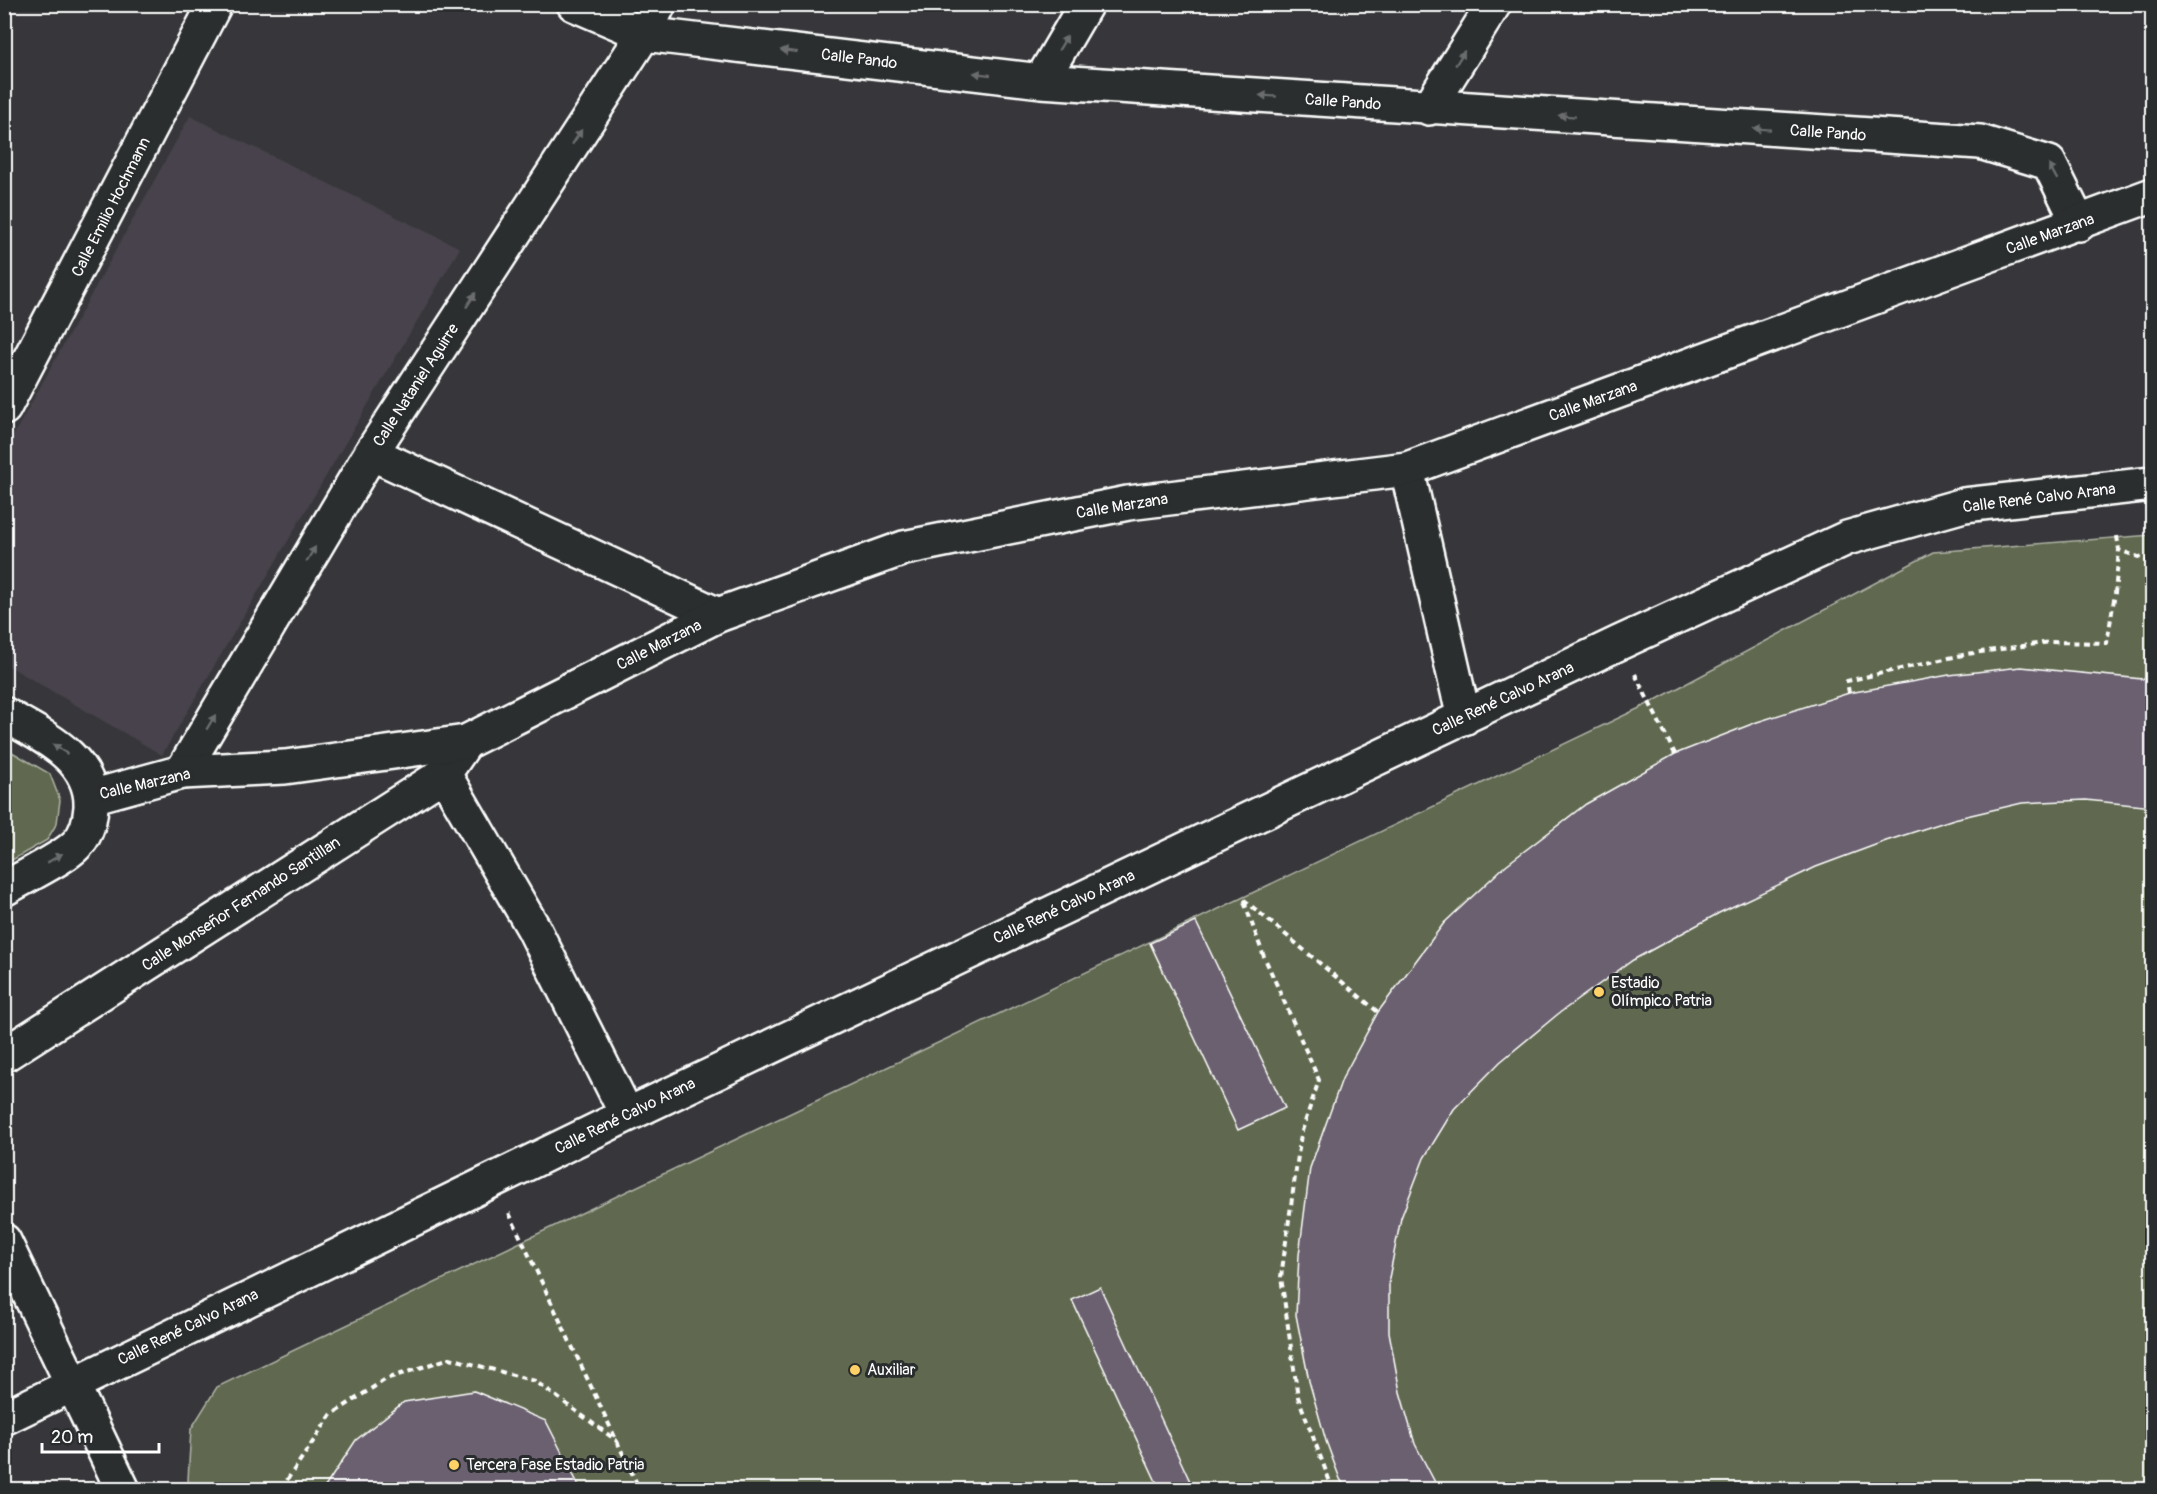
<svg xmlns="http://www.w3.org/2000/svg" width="2157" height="1494" viewBox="0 0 2157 1494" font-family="Pangolin,sans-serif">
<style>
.built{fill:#47434b}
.green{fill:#60694f;stroke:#b0b4a7;stroke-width:1.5}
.building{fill:#6b606f;stroke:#fff;stroke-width:1.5}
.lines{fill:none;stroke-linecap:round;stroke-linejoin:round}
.minor-casing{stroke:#fff;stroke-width:38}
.major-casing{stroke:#fff;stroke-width:38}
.path{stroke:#fff;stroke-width:4;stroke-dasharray:6 4.5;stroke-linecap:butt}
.minor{stroke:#2a2d2e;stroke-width:33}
.major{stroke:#2a2d2e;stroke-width:33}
.oneway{fill:#6a6c6d}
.poi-dot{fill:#ffd166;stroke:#2a2d2e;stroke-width:2}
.labels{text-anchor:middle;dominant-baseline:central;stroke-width:6;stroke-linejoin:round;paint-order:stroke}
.street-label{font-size:16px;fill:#fff;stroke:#2a2d2e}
.poi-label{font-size:16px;fill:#fff;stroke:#2a2d2e;text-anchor:start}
</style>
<rect width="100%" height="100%" fill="#37373b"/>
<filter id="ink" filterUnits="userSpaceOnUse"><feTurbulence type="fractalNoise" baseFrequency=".0167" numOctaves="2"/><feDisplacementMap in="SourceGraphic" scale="12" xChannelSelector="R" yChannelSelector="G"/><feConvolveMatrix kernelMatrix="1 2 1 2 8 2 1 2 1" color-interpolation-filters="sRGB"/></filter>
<g filter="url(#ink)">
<path class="built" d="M190,116l270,132 -298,507 -157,-91 -1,-212z"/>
<path class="green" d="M2152,535v954l-1960,1 -4,-10 3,-51 26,-42 1433,-684 283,-151z
M5,748l45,26 10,26 -3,23 -10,17 -42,24z"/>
<path class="building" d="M2021,667l131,13v127l-66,-7 -64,3 -68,16 -68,22 -70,26 -97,46 -86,47 -75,54 -58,48 -46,47 -30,49 -23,60 -12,60v54l11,60 15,52 24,46h-92l-7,-11 -14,-38 -17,-60 -13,-66 3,-60 11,-87 32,-89 36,-67 66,-89 62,-58 80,-61 89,-50 82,-32 92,-29 100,-18z
M1196,922l89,186 -47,22 -88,-187z
M1100,1287l94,203h-34l-88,-190z
M474,1391l72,30 35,69h-258l33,-50 48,-38z
M2152,1480v10h-15z"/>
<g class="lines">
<g class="minor-casing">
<path id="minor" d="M574,4l70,30 397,47 939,61 69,21 30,61
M1041,81l45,-77
M1429,108l65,-104
M4,408l211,-404
M371,453l347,162
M1407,469l57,249
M182,772l189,-319 273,-419 15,-30
M444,774l90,155 93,186
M4,1055l440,-281 22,-32
M4,1241l119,249
M4,1418l623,-303 992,-472 228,-105 117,-33 188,-21"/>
</g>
<g class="major-casing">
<path id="major" d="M4,714c37,22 89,43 87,93 -1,13 -5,29 -15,38 -12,13 -54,33 -72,44
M91,797l91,-25 103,-5 181,-25 252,-127 186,-67 224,-45 279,-34 745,-274"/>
</g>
<path class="path" d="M2117,536l2,14 33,12
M1635,674l40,80
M1849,693l-2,-12 120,-27 83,-12 57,1 8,-50 4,-43
M509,1213l131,277
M285,1490v-7l46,-68 55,-36 64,-21 85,23 82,60
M1333,1490l-35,-93 -17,-120 20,-143 18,-54 -56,-126 -20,-55 135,113"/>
<use href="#minor" class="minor"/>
<use href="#major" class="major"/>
</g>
<defs><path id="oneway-solid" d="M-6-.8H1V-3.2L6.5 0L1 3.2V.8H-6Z" transform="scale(1.5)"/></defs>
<g class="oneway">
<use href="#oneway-solid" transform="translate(1063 43) rotate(-59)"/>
<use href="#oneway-solid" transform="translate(789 51) rotate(-173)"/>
<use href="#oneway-solid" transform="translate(1460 58) rotate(-58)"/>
<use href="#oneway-solid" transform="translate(982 74) rotate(-173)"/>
<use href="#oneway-solid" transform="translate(1268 96) rotate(-176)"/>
<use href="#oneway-solid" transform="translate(1567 116) rotate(-176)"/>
<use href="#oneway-solid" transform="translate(1762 129) rotate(-176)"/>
<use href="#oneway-solid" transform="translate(577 137) rotate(-57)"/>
<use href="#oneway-solid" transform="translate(2053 172) rotate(-119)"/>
<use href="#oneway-solid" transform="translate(471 300) rotate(-57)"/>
<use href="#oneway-solid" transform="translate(311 554) rotate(-59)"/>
<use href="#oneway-solid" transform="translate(211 722) rotate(-59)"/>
<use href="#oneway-solid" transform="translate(60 749) rotate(-146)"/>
<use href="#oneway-solid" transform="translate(55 858) rotate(-31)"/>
</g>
</g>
<g class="poi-dot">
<circle cx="1599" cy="992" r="6"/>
<circle cx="855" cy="1370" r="6"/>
<circle cx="454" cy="1465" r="6"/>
</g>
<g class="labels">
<g class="street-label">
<text transform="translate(859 59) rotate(7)">Calle Pando</text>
<text transform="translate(1343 102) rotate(4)">Calle Pando</text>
<text transform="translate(1828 133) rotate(4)">Calle Pando</text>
<text transform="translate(111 207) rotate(-63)">Calle Emilio Hochmann</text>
<text transform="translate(2050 234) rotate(-20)">Calle Marzana</text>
<text transform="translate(416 385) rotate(-57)">Calle Nataniel Aguirre</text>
<text transform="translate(1593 401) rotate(-20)">Calle Marzana</text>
<text transform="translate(2039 498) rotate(-7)">Calle René Calvo Arana</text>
<text transform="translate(1122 506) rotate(-9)">Calle Marzana</text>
<text transform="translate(659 645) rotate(-27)">Calle Marzana</text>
<text transform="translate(1503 699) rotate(-25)">Calle René Calvo Arana</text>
<text transform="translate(145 784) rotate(-13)">Calle Marzana</text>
<text transform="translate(241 904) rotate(-33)">Calle Monseñor Fernando Santillan</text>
<text transform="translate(1064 907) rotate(-25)">Calle René Calvo Arana</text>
<text transform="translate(625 1116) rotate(-26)">Calle René Calvo Arana</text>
<text transform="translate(188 1327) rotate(-26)">Calle René Calvo Arana</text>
</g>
<g class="poi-label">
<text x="1611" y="983">Estadio<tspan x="1611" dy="18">Olímpico Patria</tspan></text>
<text x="867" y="1370">Auxiliar</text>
<text x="466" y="1465">Tercera Fase Estadio Patria</text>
</g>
</g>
<rect width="2157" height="1494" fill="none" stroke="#2a2d2e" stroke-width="24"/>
<rect x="12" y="12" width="2133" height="1470" fill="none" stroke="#fff" stroke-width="2" filter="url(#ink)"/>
<path d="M42 1443v9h117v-9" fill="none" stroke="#ffffff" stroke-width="3"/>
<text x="51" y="1443" font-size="18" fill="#ffffff" stroke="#2a2d2e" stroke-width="4.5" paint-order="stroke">20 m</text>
</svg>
